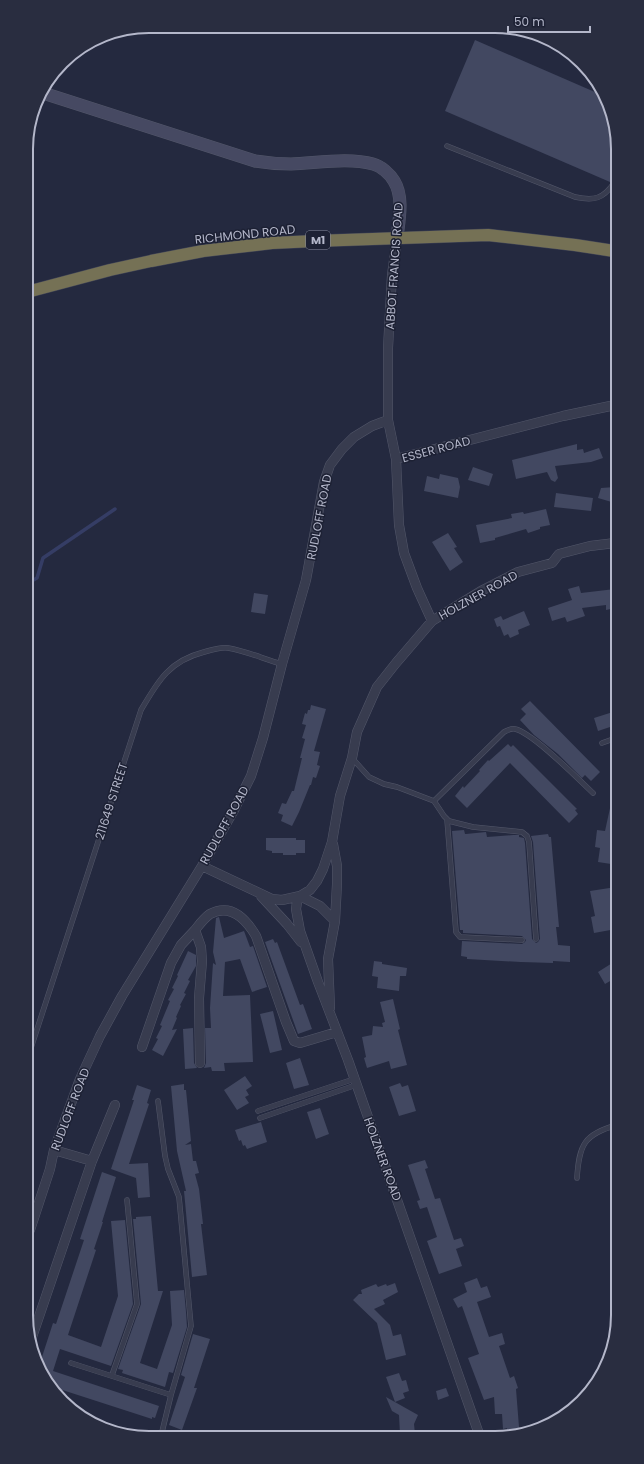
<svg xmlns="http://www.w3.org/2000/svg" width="644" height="1464" viewBox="0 0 644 1464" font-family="Poppins,sans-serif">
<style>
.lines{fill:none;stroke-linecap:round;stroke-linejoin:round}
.stream{stroke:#353d65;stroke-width:3.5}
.building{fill:#424861}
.lane-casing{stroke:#53576a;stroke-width:5.5}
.street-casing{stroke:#53576a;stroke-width:10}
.secondary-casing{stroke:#53576a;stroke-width:13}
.highway-casing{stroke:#404457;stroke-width:13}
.lane{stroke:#383c4f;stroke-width:4.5}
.street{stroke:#383c4f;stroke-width:9}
.secondary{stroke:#464962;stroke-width:12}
.highway{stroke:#757155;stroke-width:12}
.labels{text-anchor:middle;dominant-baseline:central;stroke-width:3;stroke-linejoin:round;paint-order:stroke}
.shield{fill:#1d2134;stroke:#878a9d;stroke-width:1}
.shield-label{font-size:11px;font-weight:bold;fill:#b4b7ca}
.street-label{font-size:12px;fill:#b4b7ca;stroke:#1d2134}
.rim{fill:none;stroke:#b4b7ca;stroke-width:2}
</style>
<rect width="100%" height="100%" fill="#24293f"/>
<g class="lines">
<path class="stream" d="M28,583l9,-5 6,-20 72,-49"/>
</g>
<path class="building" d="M475,40l129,56 10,21v57l-4,8 -165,-71z
M577,444v6l6,-1 1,4 15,-5 4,10 -12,4 -36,4 3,12 -3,4 -4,-2 -4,-8 -31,7 -4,-19z
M473,467l20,7 -4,12 -21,-6z
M440,474l18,4 2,9 -2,11 -34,-7 3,-15 12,3z
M615,487v16l-17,-5 3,-10z
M556,493l37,5 -2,13 -37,-4z
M546,509l4,16 -10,2v2l-12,4 -2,-4 -31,9v2l-15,3 -4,-18 36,-7 -1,-4 12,-2 1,2z
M448,533l9,14 -3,1 9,14 -13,9 -18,-29z
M579,586l2,7 34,-4v19l-9,2v-5l-24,3 3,8 -18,6 -2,-5 -13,4 -4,-13 24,-8 -4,-11z
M254,593l14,2 -3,19 -14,-2z
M524,611l6,14 -12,5 1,4 -9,4 -2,-4 -4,2 -4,-10 -3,1 -3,-8 7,-3 2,4z
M530,701l70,71 -9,9 -6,-6 -3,3 -24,-24 -24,-19 -14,-15 6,-6 -5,-5z
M311,705l15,4 -12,42 6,1 -3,13 3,1 -4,12 -3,-1 -2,8h-1l-11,27 -7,14 -11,-5 2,-6 -5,-2 4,-10 4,1 6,-13h2l8,-33h-2l5,-19 -3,-1 4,-13 -4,-1 3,-11 2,1 1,-4h2z
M616,711v14l-18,6 -4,-13z
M508,744l3,3 2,-2 64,64 -2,1 3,4 -9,9 -59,-60 -43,45 -12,-12 8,-10 1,2 16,-17 -1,-1 9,-10 1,1z
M612,799h4v24l-5,41 -13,-2 2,-14 -5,-1 2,-17 8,1z
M464,830l1,4h1l20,-2 1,5 26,-2h6v2l5,1 1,5 7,96 4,4 2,-1 2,-3 -7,-97 -2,-6 17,-2 1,3h2l8,90h-3l2,18 12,1v16l-17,-1v2l-32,-1 -54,-3v-2l-6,-1 1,-15 60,3 3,-2 1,-2 -4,-4 -59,-3v-3h-3l-8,-99z
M266,838h30v2h9v13h-9v2h-13v-2h-11v-2l-6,-1z
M616,887v42l-22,4 -3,-16 4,-1 -5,-25z
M219,917l5,21 20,-7 6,16 3,-1 14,41 -15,5 -12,-33 -15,3 -2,34 27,-1 3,67 -29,1 1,8h-13l-1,-4 -7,1 2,-5 -1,-35h6l-1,-20 3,-45 3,2 -3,-13 3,-34z
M273,939l2,4 2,-1 23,63 3,-1 9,25 -14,5 -33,-92z
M188,951l8,4v11l-8,14 2,1 -6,12 2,1 -6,11 1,1 -5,11 1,1 -5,12 5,-1 -14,27 -11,-6 6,-11 -2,-1 6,-12 -2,-1 10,-24 -2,-1 6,-11 -2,-1 6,-12 -1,-1z
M617,960v17l-12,7 -7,-12z
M374,961l8,1v2l25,4 -1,8h-6l-1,15 -22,-3 1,-11 -6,-1z
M393,999l7,30 -2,1 9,35 -16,4 -2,-8 -22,7 -3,-10 2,-1 -4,-20 10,-2 1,-9 10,1 -1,-4 3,-1 -5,-20z
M273,1011l9,39 -12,3 -10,-39z
M193,1028l1,35 3,5 -12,1 -2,-40z
M300,1058l9,27 -15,4 -8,-26z
M245,1076l7,10 -6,4 3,5 -4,2 4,6 -12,7 -13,-20z
M400,1083l2,4 6,-2 8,26 -17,5 -10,-29z
M184,1084v6h2l5,51 -6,4 6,-1 2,17h3l3,12 -4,1 4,15 4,35h-2l6,51 -15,2 -8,-86h2l-9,-40 -6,-65z
M137,1085l14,5 -4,13 2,1 -20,60 19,-1 2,34 -12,1 -2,-20 -25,-9 23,-69h-2z
M320,1108l9,26 -13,5 -9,-27z
M261,1122l6,20 -20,7 -2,-4 -2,1 -2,-6 -2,1 -4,-11z
M425,1160l3,8 -3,1 10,30 5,-1 14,42 7,-2 3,8 -8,3 6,17 -23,8 -12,-33 10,-4 -10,-30 -7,2 -3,-8 3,-1 -12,-35z
M102,1172l14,5 -14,45h1l-9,27 2,1 -28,85 33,12 17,-51 -7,-75 14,-1 8,84 -22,62 -51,-17 -7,22 106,35 -4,12 -3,-1v2l-102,-33 -8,-9 4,-12 -6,-2 13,-40 3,1 28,-84 -4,-1z
M151,1216l7,75h5l-23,72 17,6 15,-44 -2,-34 14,-1 2,22 1,15 -14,46 -4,-1 -4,15 -43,-14 1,-3 -5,-1 23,-65 -8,-85h3v-2z
M477,1278l4,10 6,-2 4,11 -14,5 12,35 13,-4 3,11 -6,2 11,32 4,-2 4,12 -2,1 3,38 2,7h-13l-1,-6 -4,1 -1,-15h-7l-1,-17 -10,3 -16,-42 11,-4 -17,-48 -4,2 -5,-9 14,-7 -3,-9z
M395,1283l3,9 -15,8 2,4 -11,5 16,16 3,11 8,-2 5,21 -20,5 -9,-37 -24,-23 6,-6h3l-1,-4 15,-6 2,3 8,-3 1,2z
M193,1334l17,5 -16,49h3l-15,42 -13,-5 16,-48 -4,-2z
M399,1373l3,8 4,-1 3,11 -6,2 2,5 -10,4 -9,-25z
M446,1388l3,8 -11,4 -2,-9z
M386,1397l32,18 -4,9 1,10h-15l-1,-19 -7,-4z"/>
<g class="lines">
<g class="lane-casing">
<path id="lane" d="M447,146l128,51c19,4 28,2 39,-14
M602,743l14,-5
M352,758l17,19 15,7 13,3 37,14 10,15 5,5 24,6 49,5 5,4 2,6 7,97
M434,801l70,-69c4,-2 7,-4 11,-3 18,4 63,50 78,64
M447,819l9,113 4,5 62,3
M29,1054l112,-344c17,-29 28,-49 63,-58 7,-2 17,-5 24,-4 18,3 36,11 54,16
M158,1101l7,55 3,13 11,28 12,129 -20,69 -10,41
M258,1111l96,-32
M260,1118l96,-33
M577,1178c2,-33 7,-44 40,-53
M71,1363l100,32
M112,1375l25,-71 -10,-104"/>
</g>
<g class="street-casing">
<path id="street" d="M397,238l-5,37 -4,73v72l8,39 3,66 5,28 13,35 15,33
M396,459l167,-43 52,-11
M202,866l70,33 10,1 18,-4 10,-6 7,-9 6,-12 9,-27 8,-46 12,-38 5,-26 20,-45 19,-24 36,-42 49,-30 37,-19 34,-9 7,-9 31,-8 25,-3
M261,896l26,28 14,18
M300,896l-3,6 -1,7 4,22 18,51 30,78 131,374
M300,896l20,10 15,15
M330,1008l-2,-49 7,-38 2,-37v-18l-4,-22
M142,1047l29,-84 10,-18 14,-15
M200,1063l-1,-65 3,-37 -1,-14 -6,-17c4,-5 9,-12 15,-16 21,-11 36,5 46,22l30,86 8,19 6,2 37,-11
M92,1161l23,-56
M30,1230l20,-61 4,-19 26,-71 20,-43 22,-40 80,-130 32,-56 17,-34 12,-38 19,-74 24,-84 18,-98 6,-17 12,-16 12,-12 18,-11 16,-6
M30,1343l62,-182 -38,-11"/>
</g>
<g class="secondary-casing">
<path id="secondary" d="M43,88v5l212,68c12,2 24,3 36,3 26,-1 58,-7 82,0 8,2 17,10 21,17 10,16 5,39 3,57"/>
</g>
<g class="highway-casing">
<path id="highway" d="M27,292l83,-22 41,-9 52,-10 69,-8 43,-2 173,-6 87,10 39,6"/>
</g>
<use href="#lane" class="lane"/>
<use href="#street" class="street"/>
<use href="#secondary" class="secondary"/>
<use href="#highway" class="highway"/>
</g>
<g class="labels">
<rect class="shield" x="306" y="231" width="24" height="18" rx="3"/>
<g class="shield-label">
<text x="318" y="240">M1</text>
</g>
<g class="street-label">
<text transform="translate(245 234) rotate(-6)">RICHMOND ROAD</text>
<text transform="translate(394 266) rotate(-86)">ABBOT FRANCIS ROAD</text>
<text transform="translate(436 449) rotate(-15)">ESSER ROAD</text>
<text transform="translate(319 517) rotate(-79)">RUDLOFF ROAD</text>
<text transform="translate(478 595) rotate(-29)">HOLZNER ROAD</text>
<text transform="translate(111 801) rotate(-72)">211649 STREET</text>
<text transform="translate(224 825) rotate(-61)">RUDLOFF ROAD</text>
<text transform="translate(70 1109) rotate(-69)">RUDLOFF ROAD</text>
<text transform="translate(383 1159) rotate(70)">HOLZNER ROAD</text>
</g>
</g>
<path d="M0 0H644V1464H0ZM149 33H495A116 116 0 0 1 611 149V1315A116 116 0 0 1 495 1431H149A116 116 0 0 1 33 1315V149A116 116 0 0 1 149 33Z" fill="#292d40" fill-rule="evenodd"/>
<path class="rim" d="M149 33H495A116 116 0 0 1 611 149V1315A116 116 0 0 1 495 1431H149A116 116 0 0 1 33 1315V149A116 116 0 0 1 149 33Z"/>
<path d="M508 26v6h82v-6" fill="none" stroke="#b4b7ca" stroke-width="2"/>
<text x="514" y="26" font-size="12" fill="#b4b7ca" stroke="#1d2134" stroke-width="3" paint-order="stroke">50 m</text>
</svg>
